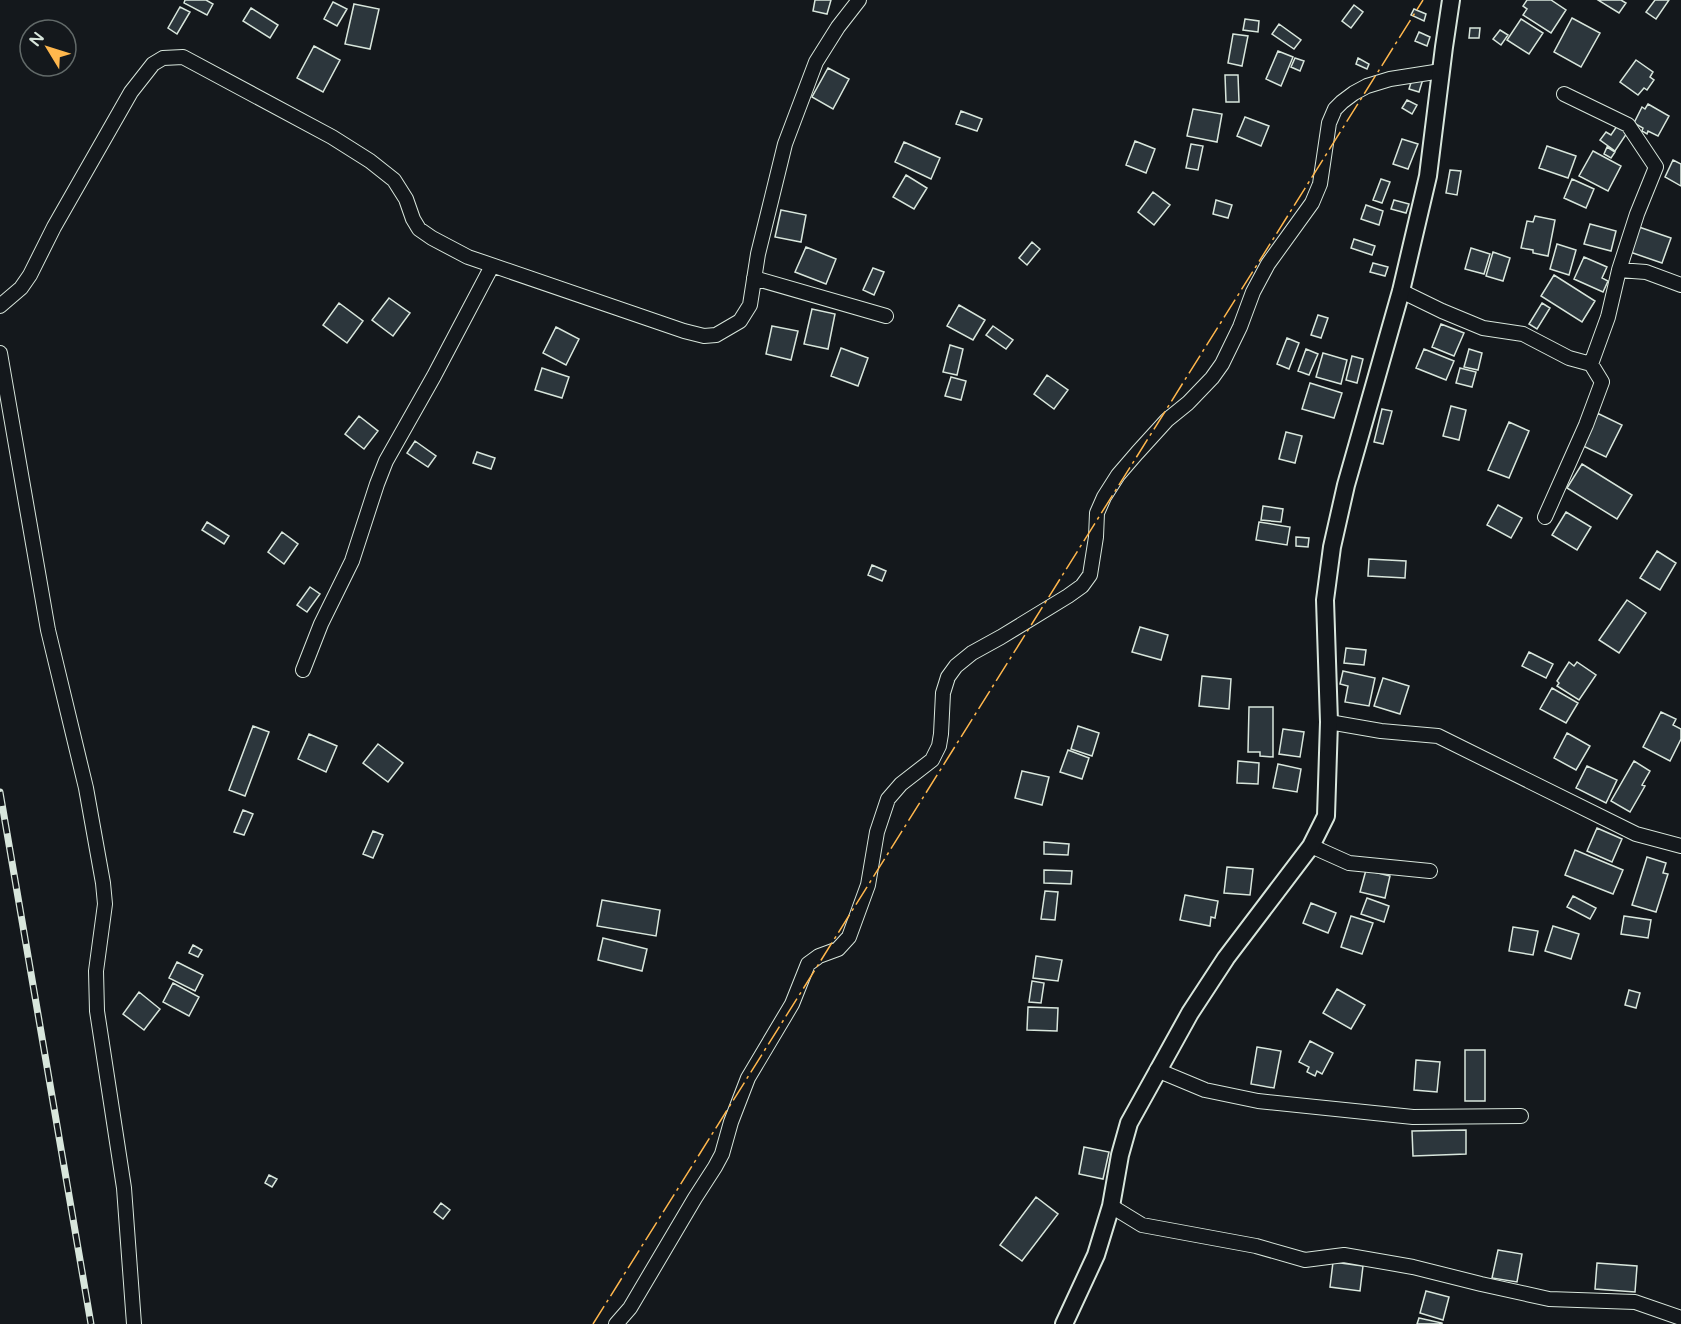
<svg xmlns="http://www.w3.org/2000/svg" width="1681" height="1324" viewBox="0 0 1681 1324" font-family="'Varela Round',sans-serif">
<style>
.building{fill:#2c363c;stroke:#d8e6dc;stroke-width:1.5}
.lines{fill:none;stroke-linecap:round;stroke-linejoin:round}
.minor-casing{stroke:#d8e6dc;stroke-width:16}
.tertiary-casing{stroke:#d8e6dc;stroke-width:20}
.minor{stroke:#14181c;stroke-width:14}
.tertiary{stroke:#14181c;stroke-width:16}
.rail-casing{stroke:#d8e6dc;stroke-width:7}
.rail{stroke:#14181c;stroke-width:4.5;stroke-dasharray:14;stroke-linecap:butt}
.power{stroke:#ffb74d;stroke-width:1.5;stroke-dasharray:21 4.5 3 4.5;stroke-linecap:butt}
</style>
<rect width="100%" height="100%" fill="#14181c"/>
<path class="building" d="M185,0h21l7,4 -6,11 -23,-12z
M815,0h16l-4,14 -14,-3z
M1527,0h24l15,10 -15,23 -28,-18 4,-6 -4,-3z
M1598,0h23l5,3 -7,10z
M1655,0h14l-13,19 -10,-7z
M333,2l14,7 -10,17 -13,-7z
M354,4l25,5 -9,40 -25,-5z
M1354,5l9,7 -12,16 -9,-7z
M180,7l10,5 -13,22 -9,-6z
M251,8l27,17 -8,13 -27,-17z
M1414,9l12,5 -2,7 -13,-6z
M1572,18l28,15 -19,34 -27,-15z
M1245,19l14,2 -1,11 -15,-2z
M1521,19l22,14 -14,21 -22,-14z
M1279,24l22,16 -7,9 -22,-15z
M1470,28h10l-1,10h-10z
M1500,30l8,5 -7,10 -8,-6z
M1419,32l11,5 -3,9 -12,-5z
M1233,34l15,2 -6,30 -14,-3z
M314,46l26,14 -17,32 -26,-14z
M1278,51l15,6 -12,29 -15,-7z
M1295,58l9,3 -4,10 -9,-4z
M1358,58l11,6 -2,5 -11,-5z
M1636,60l17,12 -3,5 4,3 -7,10 -3,-2 -6,7 -18,-13z
M828,68l21,11 -16,30 -21,-12z
M1225,75h13l1,27h-13z
M1413,76l10,3 -4,13 -10,-3z
M1407,100l10,5 -5,9 -10,-6z
M1648,104l21,12 -11,20 -10,-5 -1,3 -5,-3 1,-3 -9,-5 8,-16 3,2z
M1193,109l29,5 -5,28 -30,-6z
M961,111l21,8 -5,12 -21,-7z
M1245,117l24,9 -8,20 -24,-10z
M1617,126l10,7 -12,18 -15,-11 6,-8 5,3z
M1402,139l16,5 -10,25 -15,-5z
M1135,141l20,8 -9,24 -20,-8z
M904,142l36,16 -9,21 -36,-17z
M1191,144l12,2 -5,24 -12,-2z
M1547,146l29,10 -8,22 -29,-10z
M1607,147l8,5 -4,6 -7,-4z
M1593,151l28,15 -13,25 -29,-15z
M1673,160l8,4v22l-16,-9z
M1450,170l11,1 -4,24 -11,-2z
M906,175l21,13 -13,21 -21,-12z
M1381,179l9,3 -8,21 -9,-3z
M1572,179l22,10 -8,19 -22,-10z
M1153,192l17,13 -16,20 -16,-13z
M1216,200l16,5 -4,13 -15,-4z
M1394,200l15,4 -3,9 -15,-4z
M1366,205l17,6 -4,14 -18,-6z
M781,210l25,5 -5,27 -26,-5z
M1535,216l20,4 -7,36 -15,-3v-3l-12,-2 6,-27 6,1z
M1590,224l26,7 -5,20 -27,-7z
M1639,227l32,11 -9,25 -32,-11z
M1354,239l21,7 -3,9 -21,-7z
M1032,242l8,7 -13,16 -8,-7z
M1557,244l19,6 -7,25 -19,-6z
M806,247l30,12 -10,25 -31,-12z
M1471,248l19,6 -6,20 -19,-5z
M1493,252l17,6 -7,23 -17,-5z
M1584,257l23,10 -5,11 6,3 -5,11 -29,-13z
M1373,263l15,4 -3,9 -15,-4z
M873,268l11,4 -10,23 -11,-5z
M1554,275l41,26 -13,21 -41,-26z
M389,298l21,15 -17,23 -21,-16z
M339,303l24,18 -16,22 -24,-18z
M1542,303l8,5 -13,21 -8,-5z
M959,305l26,15 -12,20 -26,-14z
M812,309l23,5 -7,35 -24,-5z
M1318,315l10,3 -7,20 -10,-3z
M1441,324l23,9 -10,23 -22,-9z
M772,326l26,5 -7,29 -25,-6z
M993,326l20,14 -7,9 -20,-14z
M556,327l23,12 -13,26 -23,-12z
M1287,338l12,5 -10,26 -12,-5z
M950,345l13,4 -6,26 -14,-3z
M841,348l27,10 -10,28 -27,-10z
M1306,349l12,5 -9,21 -11,-4z
M1424,349l30,12 -8,19 -30,-12z
M1469,349l13,4 -4,17 -14,-3z
M1323,353l24,7 -6,24 -25,-7z
M1352,356l11,3 -6,24 -11,-3z
M542,368l27,9 -7,21 -27,-8z
M1460,368l16,4 -4,15 -16,-4z
M1047,375l21,15 -14,19 -20,-15z
M951,377l15,4 -5,19 -16,-4z
M1310,383l32,10 -8,25 -32,-9z
M1451,406l15,4 -7,30 -16,-4z
M1382,409l10,2 -9,33 -9,-2z
M1597,413l25,12 -16,32 -25,-12z
M359,416l19,15 -14,18 -19,-15z
M1509,422l20,9 -20,47 -21,-8z
M1286,432l16,4 -7,27 -16,-4z
M415,441l21,15 -8,11 -21,-14z
M477,452l18,6 -4,11 -18,-6z
M1582,464l50,31 -15,24 -50,-31z
M1498,505l24,13 -11,20 -24,-13z
M1263,506l20,3 -2,13 -20,-2z
M1566,512l25,15 -14,23 -25,-15z
M207,522l22,14 -5,8 -22,-14z
M1259,522l31,5 -3,18 -31,-5z
M282,532l16,12 -14,20 -16,-12z
M1296,537l13,1 -1,9 -12,-1z
M1657,551l19,12 -16,27 -20,-12z
M1369,559l37,2 -1,17 -37,-2z
M872,565l14,6 -4,10 -14,-6z
M310,587l10,7 -13,18 -10,-7z
M1627,600l19,13 -27,40 -20,-13z
M1140,627l28,8 -7,25 -29,-8z
M1346,648l20,2 -2,15 -20,-2z
M1529,652l24,12 -7,14 -24,-12z
M1569,662l5,4 3,-4 19,13 -17,25 -22,-14 2,-3 -2,-2z
M1343,671l32,7 -6,28 -24,-4 3,-16 -8,-2z
M1202,676l29,3 -2,30 -30,-3z
M1383,678l26,8 -9,28 -26,-8z
M1552,688l26,15 -12,20 -26,-14z
M1249,707h24v50l-13,-1v-4h-12z
M1661,712l15,7 -3,6 8,4v10l-11,22 -27,-14z
M253,726l16,6 -24,64 -16,-6z
M1078,726l21,7 -7,23 -21,-7z
M1283,729l21,3 -4,25 -21,-3z
M1567,733l23,13 -14,24 -22,-12z
M309,734l28,12 -11,26 -28,-13z
M378,744l25,19 -15,19 -25,-19z
M1068,750l21,8 -7,21 -22,-7z
M1238,761l21,2 -1,21 -21,-1z
M1634,761l16,10 -8,14 3,1 -15,26 -19,-11z
M1278,764l23,5 -4,23 -24,-4z
M1587,766l30,14 -11,23 -30,-15z
M1022,771l27,6 -7,28 -27,-7z
M243,810l10,4 -9,21 -10,-3z
M1597,828l25,11 -10,23 -25,-11z
M373,831l10,4 -10,23 -10,-4z
M1044,842l25,2 -1,11 -24,-1z
M1575,850l48,20 -10,24 -48,-19z
M1647,857l19,6 -3,10 5,1 -12,38 -24,-7z
M1227,867l26,2 -3,26 -26,-2z
M1044,870l28,1 -1,13 -27,-1z
M1366,870l24,6 -5,22 -25,-6z
M1045,891l13,1 -3,28 -14,-1z
M1185,895l33,6 -3,17 -4,-1 -1,9 -30,-6z
M1573,896l23,12 -6,11 -23,-12z
M1367,898l22,8 -5,16 -23,-8z
M602,900l58,10 -4,26 -59,-10z
M1311,903l25,10 -8,20 -25,-10z
M1351,916l22,7 -11,31 -21,-7z
M1624,916l27,4 -3,18 -27,-4z
M1553,926l26,8 -8,25 -26,-8z
M1513,927l25,4 -5,24 -24,-4z
M603,938l44,11 -5,22 -44,-11z
M193,945l9,5 -4,7 -9,-4z
M1036,956l26,4 -4,21 -25,-3z
M177,962l26,13 -8,16 -26,-13z
M1032,981l12,2 -3,20 -12,-1z
M173,983l26,14 -10,19 -26,-14z
M1337,989l28,16 -14,24 -28,-16z
M1629,990l11,3 -4,15 -11,-3z
M139,992l21,17 -16,21 -21,-16z
M1028,1007l30,1 -1,23 -30,-1z
M1310,1041l23,12 -11,21 -5,-3 -2,5 -8,-4 2,-5 -10,-5z
M1257,1047l24,4 -7,37 -23,-4z
M1465,1050h20v51h-20z
M1416,1060l24,2 -3,30 -23,-2z
M1466,1130v24l-53,2 -1,-25z
M1084,1147l25,5 -6,27 -24,-5z
M269,1175l8,4 -5,8 -7,-4z
M1036,1197l22,17 -36,47 -22,-16z
M441,1203l9,7 -7,9 -9,-7z
M1498,1250l24,4 -5,28 -25,-4z
M1333,1262l30,4 -3,25 -30,-4z
M1597,1263l40,3 -2,26 -40,-3z
M1426,1291l23,6 -6,23 -23,-7z
M1419,1318l23,5v1h-25z"/>
<g class="lines">
<g class="minor-casing">
<path id="minor" d="M1564,94l64,31 28,42 -19,47 -18,56
M754,278l132,38
M1401,291l41,20 41,17 40,6 46,24 22,6 17,-47 11,-47 27,2 35,13
M0,306l21,-18 9,-13 24,-48 77,-135 22,-28 10,-6 20,-1 149,80 38,24 24,19 12,19 7,20 6,10 13,9 36,19 216,74 20,5 12,-1 24,-14 10,-16 8,-51 27,-110 31,-82 22,-35 21,-27
M0,353l48,277 38,158 17,95 2,21 -9,67 1,40 27,177 10,136
M1545,517l41,-92 16,-43 -11,-18
M303,670l18,-46 31,-63 25,-77 9,-23 48,-85 58,-110
M1329,722l52,9 57,5 198,98 45,12
M1311,846l38,17 81,8
M1157,1070l48,20 53,11 155,16 108,-1
M1111,1206l31,19 114,21 49,14 39,-5 69,12 68,17 68,15 86,3 46,16
M616,1324l14,-16 65,-110 20,-31 7,-13 9,-32 17,-44 44,-74 16,-40 11,-8 19,-7 11,-12 19,-52 9,-53 11,-33 13,-15 31,-24 7,-14 2,-12 2,-41 5,-16 8,-11 16,-13 29,-16 67,-41 14,-10 8,-11 6,-38 1,-24 7,-16 14,-22 19,-22 30,-33 21,-17 24,-25 10,-14 18,-37 13,-35 15,-28 44,-61 8,-19 9,-61 6,-14 7,-7 12,-9 13,-7 23,-7 51,-8"/>
</g>
<g class="tertiary-casing">
<path id="tertiary" d="M1064,1324l32,-69 15,-49 9,-51 9,-32 61,-110 36,-55 85,-112 15,-30 3,-94 -4,-122 7,-53 14,-62 55,-194 27,-115 16,-129 7,-47"/>
</g>
<use href="#minor" class="minor"/>
<use href="#tertiary" class="tertiary"/>
<g class="rail-casing">
<path id="rail" d="M0,792l91,532"/>
</g>
<use href="#rail" class="rail"/>
<path class="power" d="M593,1324l830,-1324"/>
</g>
<g transform="translate(48 48) rotate(308)"><circle r="28" fill="#14181c" stroke="#626a69" stroke-width="1.5"/>
<path d="M0-4.5L10 22L0 15L-10 22Z" fill="#ffb74d"/>
<text y="-9" font-size="16" font-weight="bold" text-anchor="middle" fill="#d8e6dc">N</text>
</g>
</svg>
